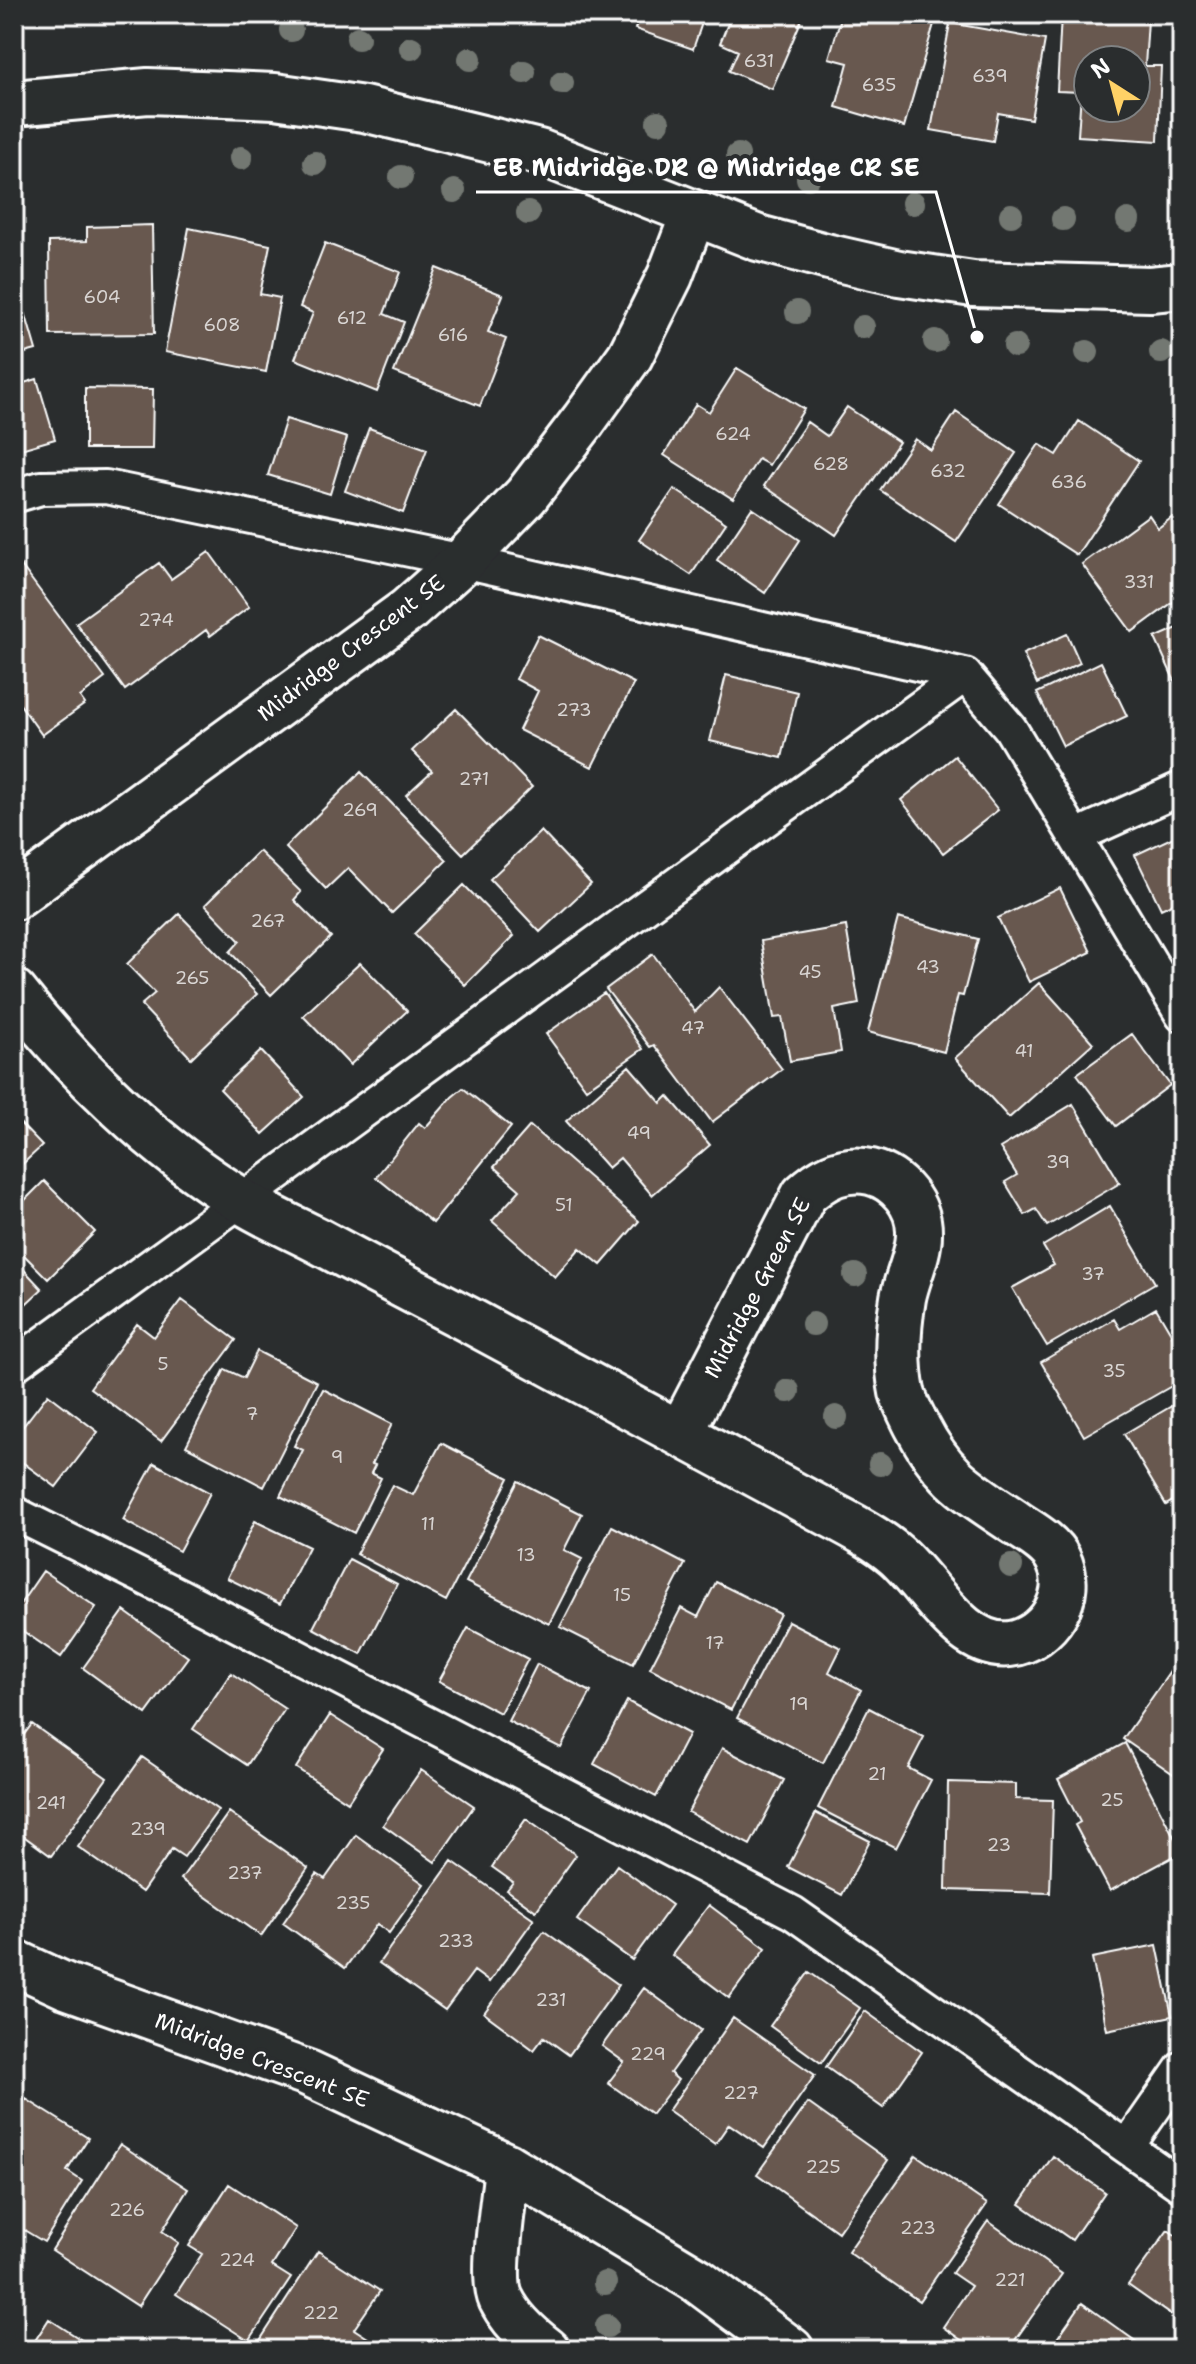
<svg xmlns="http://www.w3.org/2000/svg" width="1196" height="2364" viewBox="0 0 1196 2364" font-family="'Shantell Sans',sans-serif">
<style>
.building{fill:#67584f;stroke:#fff;stroke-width:2;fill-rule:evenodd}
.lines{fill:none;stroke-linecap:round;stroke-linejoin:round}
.service-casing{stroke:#fff;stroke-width:38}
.minor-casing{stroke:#fff;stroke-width:50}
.service{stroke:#2a2d2e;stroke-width:32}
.minor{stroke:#2a2d2e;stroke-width:44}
.tree{fill:#737872}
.labels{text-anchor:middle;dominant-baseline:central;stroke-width:8;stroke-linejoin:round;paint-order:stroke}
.number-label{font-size:18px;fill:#d9d5d3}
.street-label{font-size:22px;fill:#fff;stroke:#2a2d2e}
.leader{fill:none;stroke:#fff;stroke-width:3}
.callout-dot{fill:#fff;stroke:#2a2d2e;stroke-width:3}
.callout-label{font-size:24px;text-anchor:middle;font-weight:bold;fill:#fff;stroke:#2a2d2e;stroke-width:8;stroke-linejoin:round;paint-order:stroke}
</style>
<rect width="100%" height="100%" fill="#2a2d2e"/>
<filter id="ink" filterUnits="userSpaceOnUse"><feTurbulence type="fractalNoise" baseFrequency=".0125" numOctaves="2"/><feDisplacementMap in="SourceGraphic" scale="16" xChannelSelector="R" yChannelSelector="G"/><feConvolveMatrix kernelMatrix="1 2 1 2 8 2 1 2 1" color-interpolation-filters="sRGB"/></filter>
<g filter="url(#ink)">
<path class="building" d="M640,14h65l-12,35 -58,-20z
M720,14h84l-32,75 -43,-18 9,-20 -18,-8 9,-22 -10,-4z
M842,14h60l32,10 -30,103 -68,-20 12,-44 -19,-5z
M1061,15l87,5 -3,46h16l-3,75 -80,-5 3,-44 -24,-1zM1088,60h48v48h-48z
M950,23l95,17 -14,79 -33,-6 -5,28 -62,-11z
M1182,27v72l-5,-71z
M152,225l2,109 -104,1 -1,-93 38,-1v-14z
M189,228l81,17 -10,49 20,4 -14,74 -101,-20z
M325,243l75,29 -16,42 20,8 -27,70 -82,-33 18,-46 -13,-6z
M436,268l67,27 -15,37 18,7 -26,67 -86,-34z
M18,288l18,62 -22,6v-66z
M737,368l67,41 -35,56 -11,-6 -25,40 -69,-44 32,-51 13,8z
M37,379l18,60 -41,12v-65z
M85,388l68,1 -1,60h-67z
M847,407l52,35 -63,93 -72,-49 43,-64 20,14z
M956,412l60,41 -60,89 -76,-52 35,-51 16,11z
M286,419l61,19 -17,56 -62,-19z
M1079,421l60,40 -62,94 -78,-51 40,-60 18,11z
M369,428l58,21 -24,64 -58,-22z
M674,489l52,34 -35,52 -52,-35z
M752,508l48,32 -35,53 -48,-33z
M1182,510v98l-6,-8 -44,32 -50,-68 67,-49 9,13z
M209,552l40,55 -39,29 -4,-6 -81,60 -49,-67 83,-60 12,16z
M14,556l91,122 -25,19 5,7 -43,31 -28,-39z
M1182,626v71l-27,-59z
M1067,634l13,29 -43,21 -14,-30z
M538,635l96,48 -42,84 -73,-37 19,-39 -22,-12z
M1101,662l26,54 -64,30 -26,-53z
M726,675l71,17 -15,66 -72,-17z
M456,709l76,78 -69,67 -57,-59 26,-24 -20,-20z
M955,756l43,54 -55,43 -42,-53z
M361,772l86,88 -55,53 -44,-45 -22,21 -41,-42z
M541,831l50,53 -51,48 -50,-53z
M1182,833v66l-21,10 -26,-54z
M259,851l42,41 -7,8 37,37 -60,58 -41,-43 10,-11 -35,-36z
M464,885l50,51 -49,49 -51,-51z
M1060,888l31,64 -62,30 -31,-64z
M179,914l78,80 -66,64 -50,-53 14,-12 -28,-29z
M898,918l80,21 -15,57 -5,-1 -14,57 -76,-20z
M846,926l13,78 -25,5 7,43 -51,9 -8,-44 -8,1 -13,-77z
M653,954l42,58 24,-25 63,82 -70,53 -58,-77 -4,2 -44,-58z
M360,963l47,48 -57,54 -47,-49z
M1039,983l54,60 -84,75 -54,-60z
M604,993l39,56 -57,40 -40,-55z
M1132,1034l38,51 -54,41 -39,-52z
M261,1051l43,46 -41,37 -43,-45z
M629,1066l32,37 7,-7 42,49 -58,50 -32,-37 -12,10 -42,-47z
M463,1088l48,39 -78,96 -57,-46 43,-54 6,5 27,-31z
M1073,1104l47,79 -73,43 -11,-17 -11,6 -20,-33 12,-7 -17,-27z
M14,1117l28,29 -28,26z
M530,1126l109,95 -38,44 -21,-17 -25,29 -63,-56 28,-31 -26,-23z
M44,1181l51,51 -47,47 -34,-34v-34z
M1110,1206l45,77 -108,63 -35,-58 42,-23 -11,-19z
M14,1259l28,30 -28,26z
M182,1300l54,40 -75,101 -71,-53 47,-64 17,13z
M1156,1308l26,44v28l-98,56 -43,-74 73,-43 6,10z
M257,1351l60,31 -53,105 -78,-41 39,-77 19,9z
M323,1389l69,35 -20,40 3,1 -4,8 10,5 -27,55 -74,-37 23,-46 -9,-4z
M48,1394l50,38 -42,55 -42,-31v-18z
M1182,1400v95l-16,10 -42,-71z
M441,1443l68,35 -63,123 -90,-47 36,-69 21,10z
M154,1463l56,30 -31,58 -56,-31z
M518,1481l64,33 -18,36 18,9 -33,65 -83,-42z
M255,1521l54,26 -29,57 -53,-26z
M612,1526l73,38 -52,100 -73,-37z
M349,1559l48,25 -36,70 -48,-26z
M43,1571l53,36 -35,50 -47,-32v-12z
M716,1582l64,32 -49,96 -81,-42 31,-60 17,9z
M124,1611l64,46 -42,57 -63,-46z
M788,1621l53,27 -12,24 32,18 -38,73 -86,-45z
M468,1628l60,31 -28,54 -61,-32z
M537,1664l54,28 -30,56 -53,-27z
M1172,1669l10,7v104l-59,-41z
M231,1673l54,36 -38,56 -54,-36z
M627,1701l62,33 -33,63 -62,-33z
M869,1708l55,29 -16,31 23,12 -35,68 -78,-40z
M330,1715l53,34 -35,53 -52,-34z
M32,1724l75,54 -56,78 -37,-27v-81z
M1125,1743l57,109 -72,39 -35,-66 5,-3 -22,-43z
M722,1748l62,32 -34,65 -62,-33z
M142,1757l76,53 -34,47 -12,-8 -30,43 -64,-45z
M421,1770l53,36 -39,56 -52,-37z
M948,1782l68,2v15l37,1 -3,93 -104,-3z
M229,1812l79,56 -47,68 -80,-57z
M816,1813l54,28 -28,54 -54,-28z
M526,1819l50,36 -40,56 -29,-21 6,-8 -21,-15z
M356,1835l68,49 -35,49 -12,-9 -32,44 -62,-45 34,-49 8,5z
M452,1861l82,58 -45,63 -15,-11 -29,39 -66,-47z
M617,1865l55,40 -40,55 -55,-40z
M709,1905l57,43 -37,50 -57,-43z
M544,1931l75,54 -50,70 -25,-18 -10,13 -50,-37z
M1157,1945l15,71 -65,14 -15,-72z
M809,1972l51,36 -39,55 -51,-37z
M644,1988l57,42 -31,43 8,7 -26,34 -44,-31 16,-21 -22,-16z
M865,2011l57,41 -39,56 -57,-41z
M733,2018l82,57 -51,73 -35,-24 -14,20 -47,-33z
M26,2099l62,39 -21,33 15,10 -38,61 -30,-18v-105z
M808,2103l80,57 -50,72 -81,-58z
M120,2144l68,45 -26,42 17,12 -41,63 -86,-56z
M916,2155l71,49 -68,97 -71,-49z
M1053,2156l52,36 -33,48 -52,-36z
M229,2184l67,44 -24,38 19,12 -42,63 -73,-47 26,-40 -13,-8z
M988,2221l74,53 -54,76h-33l-32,-23 28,-41 -19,-13z
M1168,2230l14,10v77l-3,4 -51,-36z
M318,2251l62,40 -26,38 17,11 -6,10h-93l-13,-8z
M1082,2303l66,47h-99z
M49,2319l48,31h-68z"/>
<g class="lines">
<g class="service-casing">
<path id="service" d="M14,496l27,-8 65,-1 357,74 502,114 45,53 172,287
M1076,836l106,-48
M14,1365l951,-690
M14,1513l167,83 612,317 389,273
M1127,2147l55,-79"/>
</g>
<g class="minor-casing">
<path id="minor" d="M14,103l134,-12 127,5 89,13 175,43 219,86 71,19 70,16 74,11 177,5 32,-3
M14,897l394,-287 55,-49 63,-65 58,-76 46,-64 40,-80 23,-61
M14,992c61,78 142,157 228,209 24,15 50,26 75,39 50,27 100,53 150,79 117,62 233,124 348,187 27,15 58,29 81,49 33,29 66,95 114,89 38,-5 66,-49 48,-85 -8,-16 -27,-26 -42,-36 -47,-32 -72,-44 -99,-97 -5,-10 -12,-23 -15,-34 -6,-30 -4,-64 1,-94 4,-21 16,-43 16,-64 1,-29 -21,-55 -48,-62 -27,-6 -48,5 -67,23l-123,237
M14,1962l52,24 242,87 199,93 190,114 94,70
M507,2166c-2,28 -17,110 -6,133 9,19 29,38 46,51"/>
</g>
<use href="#service" class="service"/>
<use href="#minor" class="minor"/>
</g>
<g class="tree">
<circle cx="291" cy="30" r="12"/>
<circle cx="358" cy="38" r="12"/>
<circle cx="411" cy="48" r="12"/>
<circle cx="470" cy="59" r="12"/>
<circle cx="524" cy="72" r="12"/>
<circle cx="562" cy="83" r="12"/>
<circle cx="658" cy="122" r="12"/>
<circle cx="738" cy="155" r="12"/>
<circle cx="241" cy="158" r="12"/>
<circle cx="315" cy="163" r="12"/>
<circle cx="401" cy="177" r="12"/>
<circle cx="808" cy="178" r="12"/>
<circle cx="454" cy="191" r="12"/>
<circle cx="913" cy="203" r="12"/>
<circle cx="528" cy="213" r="12"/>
<circle cx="1011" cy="215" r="12"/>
<circle cx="1063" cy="219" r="12"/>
<circle cx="1128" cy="220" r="12"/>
<circle cx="797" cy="312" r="12"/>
<circle cx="863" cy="327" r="12"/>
<circle cx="935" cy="341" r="12"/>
<circle cx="1015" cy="346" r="12"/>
<circle cx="1087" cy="352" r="12"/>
<circle cx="1161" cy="352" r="12"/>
<circle cx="855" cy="1275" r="12"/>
<circle cx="813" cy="1324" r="12"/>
<circle cx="788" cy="1391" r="12"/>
<circle cx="836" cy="1417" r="12"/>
<circle cx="880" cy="1464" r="12"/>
<circle cx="1011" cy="1566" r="12"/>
<circle cx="605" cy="2283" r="12"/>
<circle cx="607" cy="2326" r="12"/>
</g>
</g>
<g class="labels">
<g class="number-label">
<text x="759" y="61">631</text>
<text x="990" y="76">639</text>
<text x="879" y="85">635</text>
<text x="102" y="297">604</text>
<text x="352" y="318">612</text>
<text x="222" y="325">608</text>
<text x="453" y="335">616</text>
<text x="733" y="434">624</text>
<text x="831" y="464">628</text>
<text x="948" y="471">632</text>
<text x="1069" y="482">636</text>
<text x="1139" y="582">331</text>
<text x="156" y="620">274</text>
<text x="574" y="710">273</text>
<text x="474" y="779">271</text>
<text x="360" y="810">269</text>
<text x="268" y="921">267</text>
<text x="928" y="967">43</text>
<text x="810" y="972">45</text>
<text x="192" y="978">265</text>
<text x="693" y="1028">47</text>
<text x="1024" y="1051">41</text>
<text x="639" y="1133">49</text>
<text x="1058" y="1162">39</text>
<text x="564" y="1205">51</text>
<text x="1093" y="1274">37</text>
<text x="163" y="1364">5</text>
<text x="1114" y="1371">35</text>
<text x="252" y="1414">7</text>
<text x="337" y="1457">9</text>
<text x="428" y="1524">11</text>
<text x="526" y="1555">13</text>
<text x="622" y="1595">15</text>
<text x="715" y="1643">17</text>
<text x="799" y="1704">19</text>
<text x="877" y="1774">21</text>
<text x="1112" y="1800">25</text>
<text x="51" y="1803">241</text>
<text x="148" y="1829">239</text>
<text x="999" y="1845">23</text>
<text x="245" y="1873">237</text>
<text x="353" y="1903">235</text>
<text x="456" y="1941">233</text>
<text x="551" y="2000">231</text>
<text x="648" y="2054">229</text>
<text x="741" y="2093">227</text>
<text x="823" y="2167">225</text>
<text x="127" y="2210">226</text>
<text x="918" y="2228">223</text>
<text x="237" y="2260">224</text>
<text x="1010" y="2280">221</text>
<text x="321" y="2313">222</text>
</g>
<g class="street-label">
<text transform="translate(351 648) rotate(-37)">Midridge Crescent SE</text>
<text transform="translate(757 1288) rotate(-62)">Midridge Green SE</text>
<text transform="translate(262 2060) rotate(21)">Midridge Crescent SE</text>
</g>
</g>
<path class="leader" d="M977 337L936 192H476"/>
<circle class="callout-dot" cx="977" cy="337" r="8"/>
<g class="callout-label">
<text x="706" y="176">EB Midridge DR @ Midridge CR SE</text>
</g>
<rect width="1196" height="2364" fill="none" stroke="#2a2d2e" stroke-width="48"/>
<rect x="24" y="24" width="1148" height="2316" fill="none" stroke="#fff" stroke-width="3" filter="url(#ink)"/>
<g transform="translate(1112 84) rotate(324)"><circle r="38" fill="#2a2d2e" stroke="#7f8182" stroke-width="2"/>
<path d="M0-6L14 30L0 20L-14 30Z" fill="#ffd166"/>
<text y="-12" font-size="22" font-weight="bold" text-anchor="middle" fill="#ffffff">N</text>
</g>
</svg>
